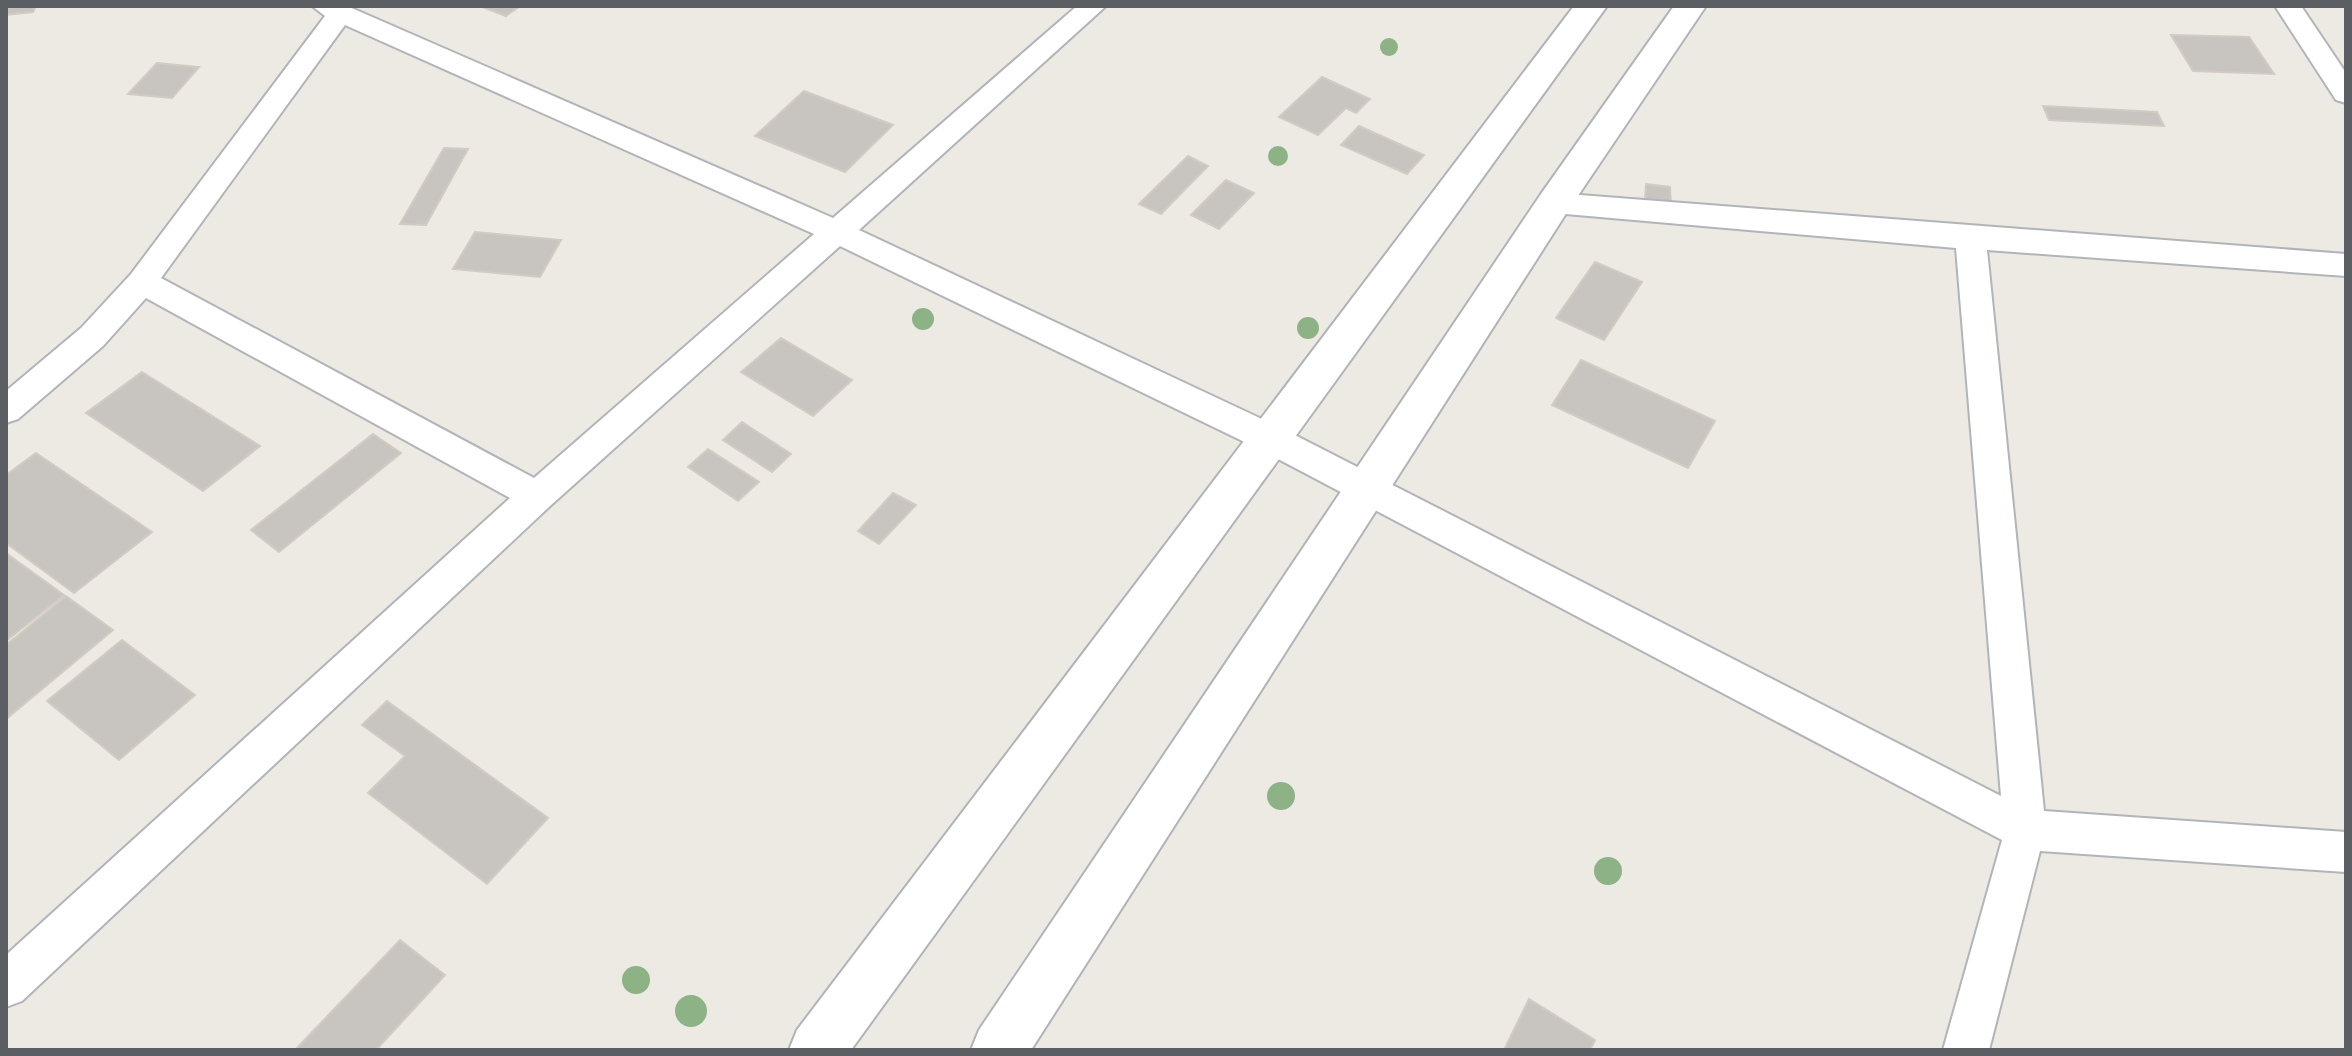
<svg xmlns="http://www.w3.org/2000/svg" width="2352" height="1056" viewBox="0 0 2352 1056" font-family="Roboto,sans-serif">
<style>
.building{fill:#c8c5c0;stroke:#d2cbc2;stroke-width:2}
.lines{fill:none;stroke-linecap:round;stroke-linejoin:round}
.minor-casing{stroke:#b1b4b8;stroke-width:4}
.secondary-casing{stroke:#b0b3b8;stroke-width:4}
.minor{fill:#fff;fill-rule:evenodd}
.secondary{fill:#fff;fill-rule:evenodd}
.tree{fill:#8cb286}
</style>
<rect width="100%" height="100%" fill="#edeae3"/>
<path class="building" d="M6,6h30l-3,6 -27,3z
M480,6h40l-14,10z
M2171,35l78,2 25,37 -81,-3z
M157,63l42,4 -27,31 -44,-4z
M1322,77l48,22 -14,14 -10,-5 -28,27 -39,-18z
M804,91l89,34 -48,47 -90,-36z
M2043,106l114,6 7,14 -115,-6z
M1359,126l65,29 -17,19 -66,-29z
M444,148l24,1 -42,76 -26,-1z
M1188,156l20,10 -47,48 -22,-10z
M1226,180l28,13 -35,36 -28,-14z
M1646,184l24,3 1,17 -26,-4z
M475,232l86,8 -21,37 -87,-8z
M1595,262l47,20 -38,58 -48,-22z
M781,338l71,42 -39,36 -72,-44z
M1581,360l134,61 -27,47 -136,-63z
M142,372l118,74 -57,45 -117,-78z
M742,422l49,32 -19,18 -49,-32z
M373,434l28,19 -122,99 -28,-22z
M708,449l51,33 -21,19 -50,-34z
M36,453l116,79 -78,61 -68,-50v-68z
M893,493l23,12 -37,39 -21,-13z
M6,553l58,42 -58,46z
M66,596l47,34 -107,89v-74z
M122,640l73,55 -76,65 -72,-59z
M387,701l161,117 -61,66 -119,-91 37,-37 -43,-31z
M400,940l45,35 -69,75h-81z
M1529,999l66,41 -5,10h-86z"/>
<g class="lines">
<g class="minor-casing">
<path id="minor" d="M312,6h35l486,212 244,-212h29l-247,224 424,199 718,367 -45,-548 -402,-35 -11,-3 -4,-7 4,-7 11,-3 792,61v22l-359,-26 57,561 302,21v40l-306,-21 -51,199h-46l59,-210 -743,-391 -419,-203 -290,260 -528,495 -16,6v-52l504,-457 -364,-200 -43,48 -85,73 -12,4v-32l75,-63 50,-54 194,-258zM345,25l469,209 -280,244 -373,-200z
M2275,6h26l45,67v30l-10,-3z"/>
</g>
<g class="secondary-casing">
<path id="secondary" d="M1574,6h33l-756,1044h-62l8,-20z
M1674,6h32l-139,206 -536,838h-60l8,-20 562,-836z"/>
</g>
<use href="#minor" class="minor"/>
<use href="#secondary" class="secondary"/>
</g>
<g class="tree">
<circle cx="1389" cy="47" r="9"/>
<circle cx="1278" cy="156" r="10"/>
<circle cx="923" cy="319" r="11"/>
<circle cx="1308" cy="328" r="11"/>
<circle cx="1281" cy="796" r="14"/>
<circle cx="1608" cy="871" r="14"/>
<circle cx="636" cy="980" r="14"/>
<circle cx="691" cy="1011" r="16"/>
</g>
<rect width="2352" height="1056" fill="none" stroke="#5b5f63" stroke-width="16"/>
</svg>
